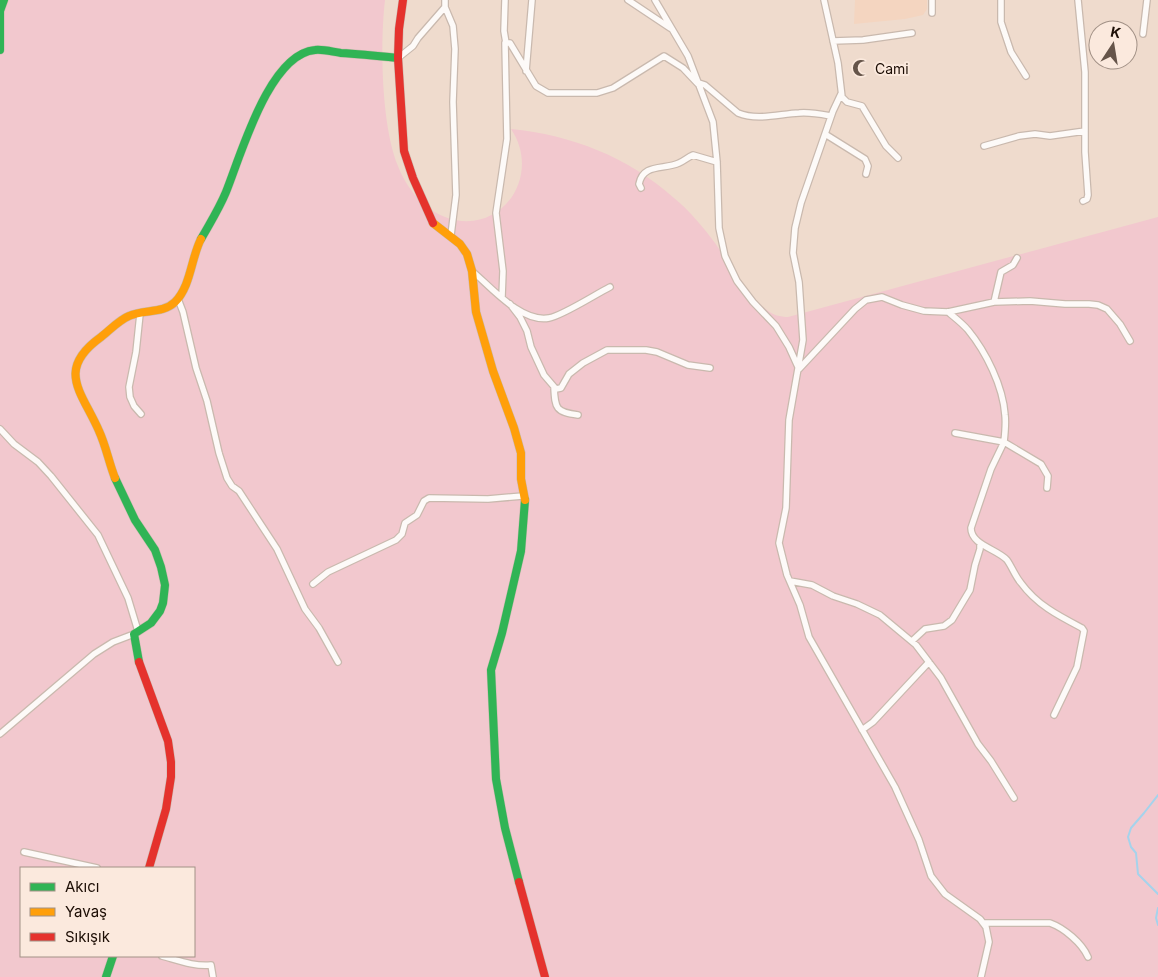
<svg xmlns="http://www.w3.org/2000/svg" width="1158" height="977" viewBox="0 0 1158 977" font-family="Inter,sans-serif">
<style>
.built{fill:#f4d5c0}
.green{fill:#f2c8ce;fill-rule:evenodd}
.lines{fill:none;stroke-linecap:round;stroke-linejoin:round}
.stream{stroke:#a5d3ec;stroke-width:2}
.street-casing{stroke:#c9b9ae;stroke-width:8}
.fast-casing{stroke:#c9b9ae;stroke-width:9}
.slow-casing{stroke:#c9b9ae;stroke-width:9}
.jam-casing{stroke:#c9b9ae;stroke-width:9}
.street{stroke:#fdfaf8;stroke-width:5.5}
.fast{stroke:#30b455;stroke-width:8}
.slow{stroke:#ff9f0a;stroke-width:8}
.jam{stroke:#e5322d;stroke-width:8}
.labels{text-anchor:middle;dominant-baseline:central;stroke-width:4;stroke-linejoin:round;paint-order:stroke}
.poi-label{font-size:14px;fill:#1c0d04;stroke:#fbe9dd;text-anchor:start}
</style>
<rect width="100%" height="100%" fill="#efdbcd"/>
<path class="built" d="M855,0h72v9l-4,6 -18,4 -51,5z"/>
<path class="green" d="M0,0h385c-5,43 -4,125 13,166 8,21 25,43 47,51 55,21 98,-41 66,-88 61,6 117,28 163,69 16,13 29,29 41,45 14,20 33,53 52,67 6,5 13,7 21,7l370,-100v760h-1158zM21,868h173v88h-173z"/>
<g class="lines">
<path class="stream" d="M1158,795l-14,18 -13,15 -3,9 3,10 5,6 2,21 20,20
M1158,908l-2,10 2,7"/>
<g class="street-casing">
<path id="street" d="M445,0v7l8,19 2,23 -2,53 3,93 -5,40
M505,0l-1,31 2,12
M628,0l42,28
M655,0l33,56 25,66 4,40 2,66 6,28 12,25 16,21 23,24 13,21 10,22
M824,0l14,63 4,34 5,5 15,4 24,40 12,12
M932,0v13
M1001,0v22l10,30 15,24
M1078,0l7,72v80l3,43 -1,4 -4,2
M1143,34l4,-34
M833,41l30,-1 49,-7
M398,58l15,-12 5,-8 27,-31
M526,71l6,-71
M699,83l6,2 33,28c19,8 41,1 61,0 11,-1 21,1 32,3
M841,94l-8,17 -32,92 -6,25 -2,25 6,29 4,58 -14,80 -3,88 -7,35 8,32 13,30 9,32 86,150 24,53 12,36 14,18 35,25 6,8 3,15 -8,35
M825,134l40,25 3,7 -2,8
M984,146l35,-10 16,-2 15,2 35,-5
M641,188l-2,-4c4,-21 25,-14 40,-21 5,-2 9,-6 14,-8l24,7
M472,271c19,16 49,52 77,47 13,-2 47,-24 61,-31
M502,297l1,-26 -7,-58 11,-74 -2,-96h5l26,43 12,7h49l16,-5 51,-32 19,12 17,18
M178,299l5,13 13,56 11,33 12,52 8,25 5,8 7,5 38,58 28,60 14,19 19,34
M994,302l7,-30 12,-7 4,-7
M510,304l10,13 7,14 4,16 13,28 12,14 5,-1 8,-14 14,-11 24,-13h39l11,2 31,13 22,3
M948,312c6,5 14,11 20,18 18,22 35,56 37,85 1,8 0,18 -1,27l37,22 7,12 -1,12
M140,314l-4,38 -7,35 1,10 4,9 7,8
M799,369l56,-60 11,-9 16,-3 20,8 22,6 24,1 46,-10 36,-1 35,3h24l9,1 9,4 13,15 10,17
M554,387c1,22 2,25 24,28
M0,429l14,15 24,18 13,14 47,59 30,63 10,33
M955,433l49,9 -13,27 -20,59c0,17 26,21 36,32 5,7 8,16 14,23 16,22 38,33 61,45l2,3 -7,36 -23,48
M790,581l22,4 21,11 24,8 23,11 36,30 25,33 37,66 13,17 23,37
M313,584l15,-12 68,-32 6,-6 3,-11 12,-8 7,-14 5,-3 59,1 35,-3
M912,641l13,-12 19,-3 8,-6 18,-30 5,-25 5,-16v-6
M862,730l11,-8 56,-60
M0,734l94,-80 19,-12 21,-8
M24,852l73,16
M983,923h67c14,5 32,20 38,34
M162,956c15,4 33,11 49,9l2,12"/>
</g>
<g class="fast-casing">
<path id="fast" d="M0,50v-39l4,-11
M201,239c9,-16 18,-30 25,-47 15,-37 43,-138 89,-142 8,-1 18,2 26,3 19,1 38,3 57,5
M115,478l20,42 20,30 6,17 4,18 -2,18 -3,8 -9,12 -17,11 5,28
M519,882l-14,-54 -9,-49 -5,-109 11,-37 19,-82 4,-51
M106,977l7,-21"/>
</g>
<g class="slow-casing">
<path id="slow" d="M433,223l27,21 7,10 5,17 4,41 17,59 21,57 7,25v26l4,21
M115,478c-6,-15 -9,-32 -16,-47 -17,-39 -44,-61 2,-94 9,-7 18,-17 28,-21 14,-7 34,-2 46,-14 16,-16 16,-44 26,-63"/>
</g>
<g class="jam-casing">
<path id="jam" d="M403,0l-4,29 -1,29 6,93 9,27 20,45
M139,662l29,79 3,21v15l-5,32 -17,59
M519,882l26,95"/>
</g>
<use href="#street" class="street"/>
<use href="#fast" class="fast"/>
<use href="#slow" class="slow"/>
<use href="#jam" class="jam"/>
</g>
<defs>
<g id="mosque-bare" transform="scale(1.35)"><path d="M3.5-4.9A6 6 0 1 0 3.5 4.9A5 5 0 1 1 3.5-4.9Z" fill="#66554a" stroke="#fbe9dd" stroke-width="2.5" paint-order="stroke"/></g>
</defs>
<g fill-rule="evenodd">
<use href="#mosque-bare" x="861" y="68"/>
</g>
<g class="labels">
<g class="poi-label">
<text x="875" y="68">Cami</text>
</g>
</g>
<rect x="20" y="867" width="175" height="90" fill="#fbe9dd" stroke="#a29186"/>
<rect x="30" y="883" width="25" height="8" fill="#30b455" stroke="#a29186"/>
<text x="65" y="892" font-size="15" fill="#1c0d04">Akıcı</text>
<rect x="30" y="908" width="25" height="8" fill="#ff9f0a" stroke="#a29186"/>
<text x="65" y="917" font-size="15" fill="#1c0d04">Yavaş</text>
<rect x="30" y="933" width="25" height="8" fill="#e5322d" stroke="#a29186"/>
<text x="65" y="942" font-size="15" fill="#1c0d04">Sıkışık</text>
<g transform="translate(1113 45) rotate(12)"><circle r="24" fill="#fbe9dd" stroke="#a29186"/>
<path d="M0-4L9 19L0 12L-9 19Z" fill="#66554a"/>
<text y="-8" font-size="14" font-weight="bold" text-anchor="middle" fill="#1c0d04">K</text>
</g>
</svg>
